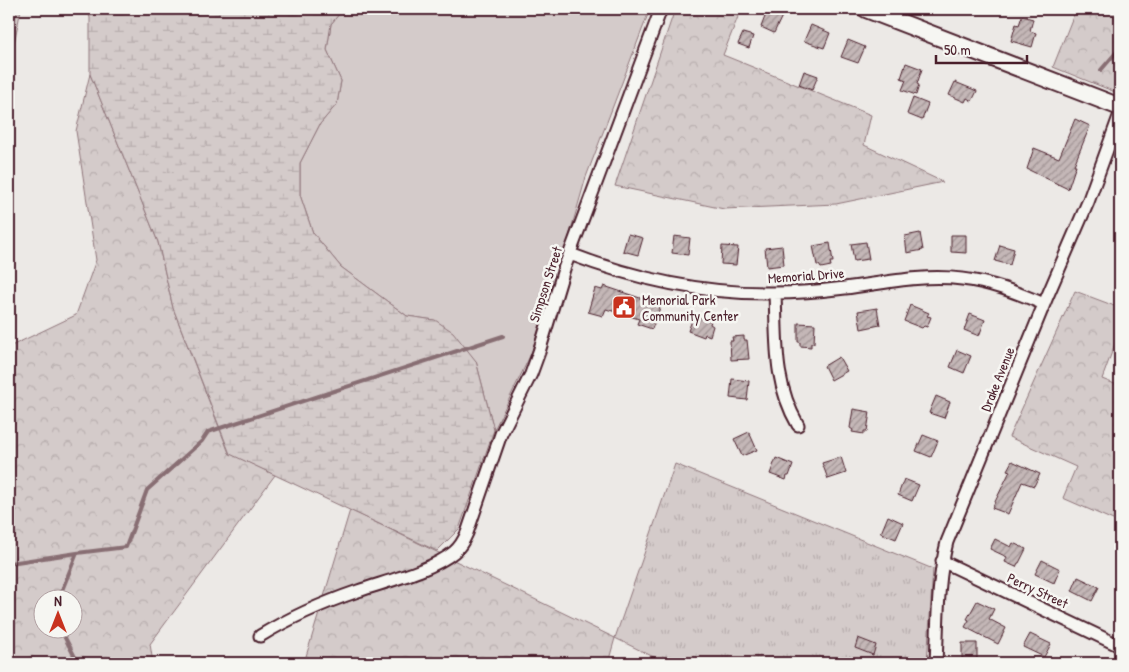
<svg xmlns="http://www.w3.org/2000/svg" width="1129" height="672" viewBox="0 0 1129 672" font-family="'Patrick Hand',sans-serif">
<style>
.green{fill:#d4cbca;stroke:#8f757a}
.forest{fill:url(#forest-crowns);stroke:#8f757a;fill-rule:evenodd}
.wetland{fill:url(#wetland-marsh);stroke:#8f757a}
.park{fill:url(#park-tufts);stroke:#8f757a}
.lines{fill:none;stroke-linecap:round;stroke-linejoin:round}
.stream{stroke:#886e73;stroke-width:4}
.building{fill:url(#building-hatch);stroke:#4a1f2b}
.street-casing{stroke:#4a1f2b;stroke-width:15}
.secondary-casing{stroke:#4a1f2b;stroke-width:20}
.street{stroke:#f6f6f2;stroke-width:11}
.secondary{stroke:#f6f6f2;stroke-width:16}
.labels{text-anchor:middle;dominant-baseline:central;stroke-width:5;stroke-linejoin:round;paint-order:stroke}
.street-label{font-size:14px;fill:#4a1f2b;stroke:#f6f6f2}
.poi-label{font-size:14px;fill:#4a1f2b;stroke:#f6f6f2;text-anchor:start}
</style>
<defs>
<pattern id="forest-crowns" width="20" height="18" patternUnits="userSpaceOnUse" patternTransform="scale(1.25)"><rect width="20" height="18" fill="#d4cbca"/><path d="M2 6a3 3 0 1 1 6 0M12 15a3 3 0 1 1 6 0" fill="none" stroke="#b8aeae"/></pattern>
<pattern id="wetland-marsh" width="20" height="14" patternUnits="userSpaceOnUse" patternTransform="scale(1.25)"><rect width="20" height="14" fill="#d4cbca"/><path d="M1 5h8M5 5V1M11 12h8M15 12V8" fill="none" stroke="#b8aeae"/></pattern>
<pattern id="park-tufts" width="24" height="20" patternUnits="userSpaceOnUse" patternTransform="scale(1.25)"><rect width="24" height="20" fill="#d4cbca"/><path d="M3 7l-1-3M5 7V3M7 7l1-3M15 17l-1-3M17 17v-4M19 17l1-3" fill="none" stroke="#b8aeae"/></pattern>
<pattern id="building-hatch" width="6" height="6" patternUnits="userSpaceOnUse" patternTransform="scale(1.25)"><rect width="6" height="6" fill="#c4b7b7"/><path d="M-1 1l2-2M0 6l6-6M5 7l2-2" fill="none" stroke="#a19495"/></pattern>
</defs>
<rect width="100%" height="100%" fill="#ece9e6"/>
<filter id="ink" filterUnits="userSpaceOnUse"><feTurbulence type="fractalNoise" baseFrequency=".02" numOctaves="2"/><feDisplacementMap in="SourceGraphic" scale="10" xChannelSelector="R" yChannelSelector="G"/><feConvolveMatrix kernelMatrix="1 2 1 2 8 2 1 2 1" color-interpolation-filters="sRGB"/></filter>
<g filter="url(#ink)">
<path class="green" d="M343,9h307l-64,168 -26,91 -30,88 -36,74 -18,-69 -42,-41 -27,-4 -66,-49 -28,-34 -13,-38v-32l20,-39 17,-20 4,-23 -14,-31 4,-26z"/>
<path class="forest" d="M9,9h12l-12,59z
M675,9h66l-18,46 148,60 -7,30 79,37 -107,22 -112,5 -109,-23z
M1076,9h44v85l-67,-27z
M90,74l68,168 15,66 56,145 46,22 -125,169 3,19h-144v-316l67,-32 20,-55 -20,-129zM42,600h30v30h-30z
M1075,291l45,17v22l-18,49 18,7v137l-57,-25 13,-31 -67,-30z
M350,510l265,128 -7,25h-304z"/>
<path class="wetland" d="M88,9h255l-12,15 -4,26 14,31 -4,23 -17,20 -20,39v32l13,38 28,34 66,49 28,4 18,12 23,29 18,69 -35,99 -22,22 -207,-97 -57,-146 -15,-66 -68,-168v-56z"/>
<path class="park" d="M675,464l258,105 -6,94h-40l-6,-3 -1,3h-214l-51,-25z"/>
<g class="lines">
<path class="stream" d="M1101,70l19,-22
M77,553l49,-6 21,-57 55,-49 6,-9 295,-96
M9,559l1,4 67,-10 -19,47
M61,630l17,33"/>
</g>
<path class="building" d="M768,9l15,5 -9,19 -13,-6z
M1022,16l11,3 -3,12 6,2 -4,14 -21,-6 5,-17 3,1z
M811,25l19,8 -6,15 -20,-7z
M743,33l10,3 -4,12 -11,-4z
M848,40l17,7 -7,16 -17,-6z
M906,63l16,6 -5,15 2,1 -3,10 -14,-5 4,-10 -5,-2z
M804,71l14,5 -6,14 -13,-5z
M955,82l22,9 -5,10 -5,-3 -2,4 -16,-7z
M913,98l15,6 -6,16 -15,-6z
M1075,119l15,7 -16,39h2l-8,24 -41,-20 7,-21 25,10z
M920,233l3,17 -16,3 -2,-17z
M628,234l15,4 -5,17 -15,-4z
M951,235h15v18l-15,-1z
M674,236l16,2 -2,17 -16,-2z
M866,242l3,17 -15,2 -3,-17z
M830,243l3,19h-3l1,4 -10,2 -2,-3h-2l-4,-19z
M1000,245l14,4 -4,16 -15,-4z
M722,246l16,1 -2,18 -15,-1z
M782,246l2,19 -17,2 -2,-19z
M604,286l57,19 -9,24 -15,-5 2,-5 -33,-10 -3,7 -15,-4 7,-24 7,2z
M910,305l19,8 -2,3 4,1 -4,10 -3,-1 -2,2 -18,-7z
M877,308l3,17 -19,4 -3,-18z
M970,314l15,6 -6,16 -15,-6z
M694,315l17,6 -1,3 3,2 -3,10 -5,-2 -1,3 -16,-6z
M798,323l17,1 -1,19h-3v4l-11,-1v-4h-2z
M744,336v4h3l2,19 -18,1 -1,-19h3l-1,-4z
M957,350l14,6 -7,17 -14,-6z
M839,357l8,14 -16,9 -7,-14z
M732,379l17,2 -2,19 -17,-2z
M936,396l14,6 -6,16 -15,-5z
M853,409l17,3 -3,19h-3v3l-12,-2 1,-2 -3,-2z
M749,432l8,18 -15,6 -8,-17z
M923,435l15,6 -7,16 -15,-6z
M841,457l5,16 -18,6 -6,-16z
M776,458l17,7 -4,11h-2l-1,4 -16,-6z
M1012,461l28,13 -6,12 -12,-4 -14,32 -16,-6 18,-37 -3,-1z
M904,479l15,6 -7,16 -14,-6z
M888,516l15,7 -7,16 -15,-6z
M995,539l16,8 2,-4 13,6 -7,14h-1l-2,4 -11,-5 2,-5 -17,-8z
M1042,560l18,9 -6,14 -19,-9z
M1078,577l21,10 -7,14 -20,-10z
M977,601l17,8 -5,10 17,9 -8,16 -33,-17 4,-7 -2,-1z
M1030,634l21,10 -7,13 -21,-10z
M858,638l18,7 -3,10 -18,-7z
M962,643h15v20h-15z"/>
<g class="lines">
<g class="street-casing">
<path id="street" d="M570,254c65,25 134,40 203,39 24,0 48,-2 72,-5 39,-5 77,-14 117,-9 28,3 56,14 82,25
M775,293c2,48 -2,89 23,132
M942,561l178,85
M260,636c31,-19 63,-33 98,-45 29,-10 73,-20 96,-39 6,-5 10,-12 13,-19l34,-99 30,-60 8,-22 25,-83 97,-260
M936,663c2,-40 1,-82 11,-121l100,-245 41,-95 32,-88"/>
</g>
<g class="secondary-casing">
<path id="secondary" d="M866,9l254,98"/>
</g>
<use href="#street" class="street"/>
<use href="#secondary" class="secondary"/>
</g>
</g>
<defs>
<g id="civic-square" transform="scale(1.25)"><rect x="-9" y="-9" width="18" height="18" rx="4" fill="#c8321e" stroke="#f6f6f2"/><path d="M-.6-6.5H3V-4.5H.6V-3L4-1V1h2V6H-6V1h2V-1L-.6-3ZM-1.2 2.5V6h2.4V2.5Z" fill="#fff"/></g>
</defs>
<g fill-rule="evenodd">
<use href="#civic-square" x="624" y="307"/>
</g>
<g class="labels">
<g class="street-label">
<text transform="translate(806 275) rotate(-4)">Memorial Drive</text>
<text transform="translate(545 284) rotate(-72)">Simpson Street</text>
<text transform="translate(997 379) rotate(-68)">Drake Avenue</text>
<text transform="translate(1038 590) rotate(25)">Perry Street</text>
</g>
<g class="poi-label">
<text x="642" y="299">Memorial Park<tspan x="642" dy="16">Community Center</tspan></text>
</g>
</g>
<rect width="1129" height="672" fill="none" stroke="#f6f6f2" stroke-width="30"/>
<rect x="15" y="15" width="1099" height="642" fill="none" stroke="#4a1f2b" stroke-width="2" filter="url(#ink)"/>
<g transform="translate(58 614)"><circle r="24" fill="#f6f6f2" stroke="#b1a0a2"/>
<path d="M0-4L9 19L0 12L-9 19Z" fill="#c8321e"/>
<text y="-8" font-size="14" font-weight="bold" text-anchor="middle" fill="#4a1f2b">N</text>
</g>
<path d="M936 55v8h91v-8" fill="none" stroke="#4a1f2b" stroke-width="2.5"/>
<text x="944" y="55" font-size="15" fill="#4a1f2b" stroke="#f6f6f2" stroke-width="4" paint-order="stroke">50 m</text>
</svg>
